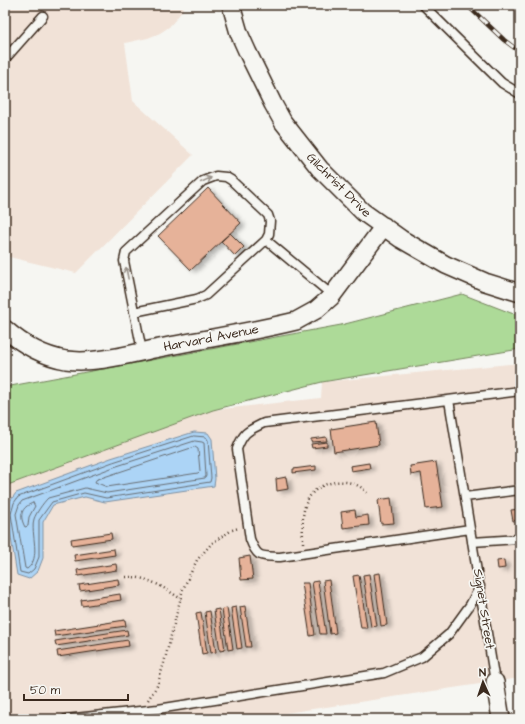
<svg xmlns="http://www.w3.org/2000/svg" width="525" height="724" viewBox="0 0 525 724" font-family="'Architects Daughter',sans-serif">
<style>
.built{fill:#f1e2d7}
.green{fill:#adda98;stroke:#74825b}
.water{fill:#acd4f6;stroke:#7f90a0}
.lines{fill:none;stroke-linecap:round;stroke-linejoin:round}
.shore{stroke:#686e74;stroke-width:1}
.building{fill:#e6b299;stroke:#3b2a1e;filter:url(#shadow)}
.service-casing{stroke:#3b2a1e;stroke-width:11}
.minor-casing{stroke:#3b2a1e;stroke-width:20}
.path{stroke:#3b2a1e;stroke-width:2.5;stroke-dasharray:1 3;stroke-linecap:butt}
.service{stroke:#f6f6f2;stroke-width:8}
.minor{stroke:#f6f6f2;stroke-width:17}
.rail-casing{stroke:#3b2a1e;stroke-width:4.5}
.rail{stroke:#f6f6f2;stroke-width:3;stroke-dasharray:9;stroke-linecap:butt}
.oneway{stroke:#989088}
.labels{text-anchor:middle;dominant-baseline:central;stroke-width:3.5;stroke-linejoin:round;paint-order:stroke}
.street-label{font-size:13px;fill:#3b2a1e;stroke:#f6f6f2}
</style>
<defs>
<filter id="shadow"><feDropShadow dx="4.5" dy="2.5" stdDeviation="2" flood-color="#0004"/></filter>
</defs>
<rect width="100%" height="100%" fill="#f6f6f2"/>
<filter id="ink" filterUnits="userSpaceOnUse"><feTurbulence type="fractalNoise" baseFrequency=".025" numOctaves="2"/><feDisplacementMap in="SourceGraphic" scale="8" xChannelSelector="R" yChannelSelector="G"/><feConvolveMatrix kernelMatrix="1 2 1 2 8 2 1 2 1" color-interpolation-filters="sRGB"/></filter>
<g filter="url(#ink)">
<path class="built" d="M5,5h179l-2,6 -6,8 -7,8 -9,6 -12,5 -23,5 8,58 60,54 -117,118 -71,-17z
M520,363v315l-274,41h-241v-233l208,-76 108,-12 1,-16z"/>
<path class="green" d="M462,294l49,19 9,2v34l-198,33 -109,28 -208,76v-99l336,-62z"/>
<path class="water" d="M194,432l14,1 4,6 3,40 -1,7 -109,16 -20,-5 -32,8 -10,17v36l-5,13 -9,8 -12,-4 -10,-62 3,-12 6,-8 95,-35z"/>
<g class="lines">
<path class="shore" d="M194,436l12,1 2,3 3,38 -1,4 -104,16 -22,-5 -32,9 -13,18v37l-5,12 -6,5 -8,-2 -9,-58 3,-11 4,-6 95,-35z
M195,441l7,1 2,1 2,33 -1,2 -98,15 -22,-5 -37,10c-5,5 -12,15 -14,21 -4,15 8,39 -7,50l-2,-1 -9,-54 3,-9 3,-4 92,-34z
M195,447l3,2 2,22 -2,2 -91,14 -12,-5 1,-2z
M33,503l2,3 -6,11 -1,9 -3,1c-6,-11 -4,-20 8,-24z"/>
</g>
<path class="building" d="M208,188l33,35 -50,47 -33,-34z
M230,233l14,14 -9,9 -14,-15z
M376,422l3,23 -45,7 -3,-23z
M326,437l1,4 -16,1v-3z
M327,442v4l-15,2 -1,-4z
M436,462l7,45 -17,2 -5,-36 -10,2 -1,-9z
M369,463l1,5 -19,3 -1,-5z
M316,466v4l-23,3v-4z
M286,477l2,12 -11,2 -1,-12z
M391,498l3,25 -13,1 -3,-24z
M520,509v11l-7,1 -2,-11z
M355,510l1,7 12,-2 1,10 -26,3 -2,-16z
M111,533l1,6 -40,6 -1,-6z
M114,549l1,6 -40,6 -1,-6z
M250,556l3,23 -12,1 -2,-22z
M504,560l1,8 -7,1 -1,-8z
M116,564l1,6 -39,6 -1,-6z
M380,573l7,52 -6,1 -7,-52z
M369,574l8,52 -6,1 -8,-52z
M359,575l8,53h-6l-8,-52z
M118,579l1,6 -39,6 -1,-6z
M329,580l7,53 -6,1 -7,-53z
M318,581l8,53h-6l-8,-52z
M302,583h6l7,52 -5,1z
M120,594l1,6 -39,6 -1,-6z
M245,606l6,41h-5l-6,-40z
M236,607l6,41 -5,1 -6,-41z
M227,608l6,41 -5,1 -6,-41z
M219,609l6,41 -5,1 -6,-41z
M210,611l6,41 -5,1 -6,-41z
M201,612l6,41 -5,1 -6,-41z
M125,620l1,6 -71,10 -1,-5z
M127,630l1,5 -72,11 -1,-5z
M128,640l1,6 -71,11 -1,-6z"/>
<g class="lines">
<g class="service-casing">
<path id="service" d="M423,5l79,78 18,11
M5,59l38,-43
M266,240l66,55
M134,312l63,-13 9,-4 60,-55 3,-6 1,-13 -2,-6 -37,-35 -5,-3 -10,-1 -13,5 -77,71 -2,9 18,90
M449,400l46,282
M465,497l55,-7
M470,529l-190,28c-20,-1 -23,1 -30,-18l-13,-90c7,-18 11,-18 27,-26l256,-32
M472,542l48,-3
M66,719l92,-10 226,-36 38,-16 27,-23 21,-29 10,-19"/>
</g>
<g class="minor-casing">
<path id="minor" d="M231,5l8,28 9,20 25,51 10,18 37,47 43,43 38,27 45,26 39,17 35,11
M5,329c18,16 37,27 61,31 30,4 63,-6 93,-12 45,-9 92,-16 137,-27l20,-11 15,-13 53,-71
M495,682l6,37"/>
</g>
<path class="path" d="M303,543c0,-14 -2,-29 4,-42 10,-22 46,-26 60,-8
M126,577c22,-1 38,11 55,22
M148,700l9,-14 7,-23 19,-74 14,-29 15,-17 20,-13 7,-2"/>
<use href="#service" class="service"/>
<use href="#minor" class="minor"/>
<g class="rail-casing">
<path id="rail" d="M467,5l37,35 16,12"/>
</g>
<use href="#rail" class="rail"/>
</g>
<defs><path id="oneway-shaft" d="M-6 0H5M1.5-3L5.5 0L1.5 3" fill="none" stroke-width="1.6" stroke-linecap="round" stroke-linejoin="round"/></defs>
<g class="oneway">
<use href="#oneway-shaft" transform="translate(206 180) rotate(-25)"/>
<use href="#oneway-shaft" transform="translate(127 273) rotate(-101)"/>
</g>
</g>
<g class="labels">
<g class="street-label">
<text transform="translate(339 185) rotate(45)">Gilchrist Drive</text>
<text transform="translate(211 338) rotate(-11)">Harvard Avenue</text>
<text transform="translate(484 609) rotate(81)">Signet Street</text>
</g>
</g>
<rect width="525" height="724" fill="none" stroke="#f6f6f2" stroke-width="20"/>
<rect x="10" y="10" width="505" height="704" fill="none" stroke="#3b2a1e" stroke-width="1.5" filter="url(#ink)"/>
<g transform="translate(483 682) rotate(357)" stroke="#f6f6f2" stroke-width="3" paint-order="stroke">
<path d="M0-3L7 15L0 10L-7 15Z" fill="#3b2a1e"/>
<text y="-6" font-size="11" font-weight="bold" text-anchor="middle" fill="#3b2a1e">N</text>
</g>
<path d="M24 694v6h104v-6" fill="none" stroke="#3b2a1e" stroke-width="2"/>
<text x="30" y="694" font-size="12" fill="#3b2a1e" stroke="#f6f6f2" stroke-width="3" paint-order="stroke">50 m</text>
</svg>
